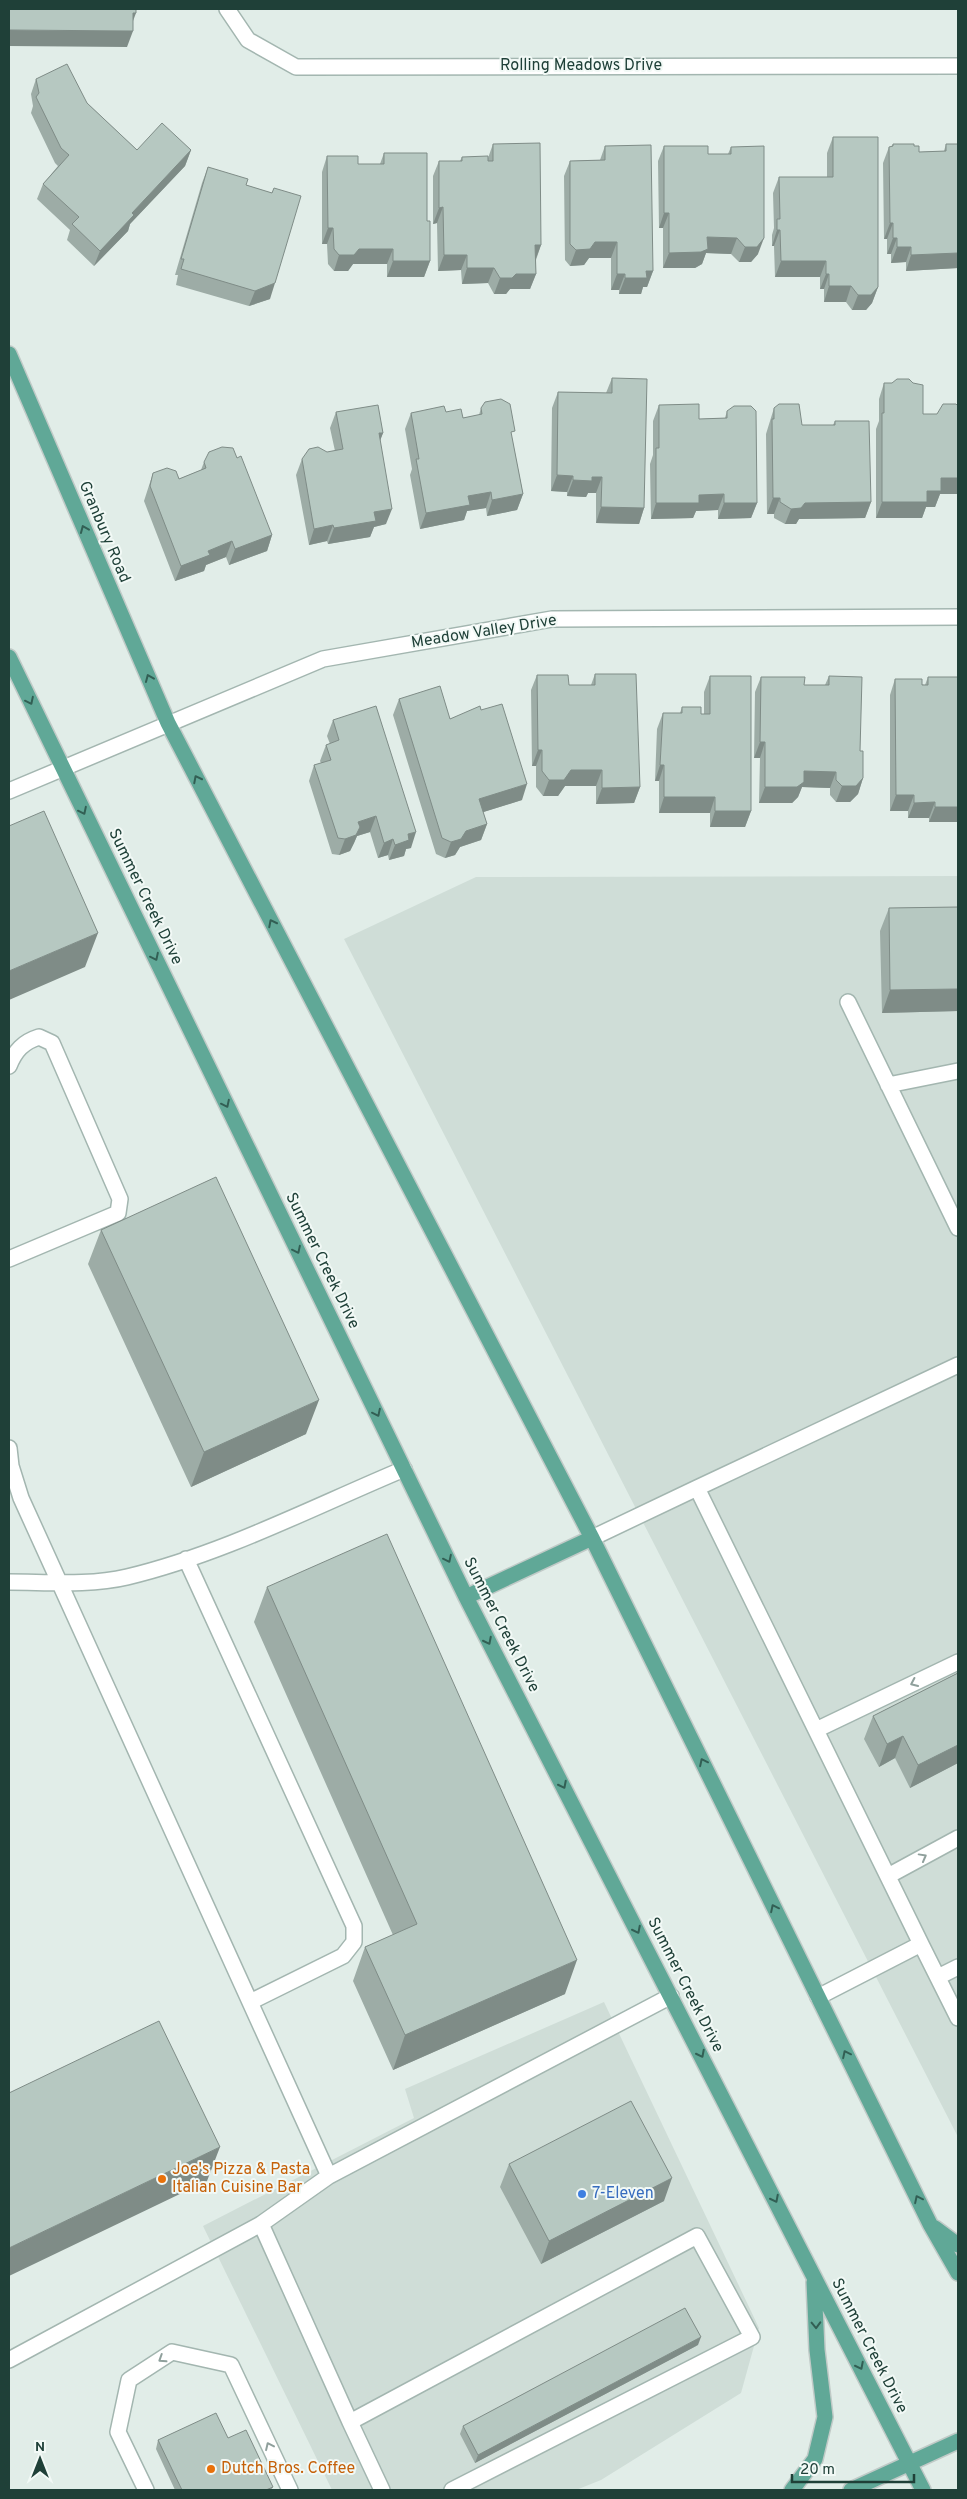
<svg xmlns="http://www.w3.org/2000/svg" width="967" height="2499" viewBox="0 0 967 2499" font-family="Overpass,sans-serif">
<style>
.built{fill:#cfddd7}
.lines{fill:none;stroke-linecap:round;stroke-linejoin:round}
.minor-casing{stroke:#a3b6b0;stroke-width:18}
.major-casing{stroke:#c0cac7;stroke-width:18}
.minor{stroke:#fff;stroke-width:15}
.major{stroke:#60a897;stroke-width:15}
.wall{fill:#9daca6}
.shaded-wall{fill:#7f8c87}
.building{fill:#b6c8c1;stroke:#7f8c87}
.oneway{stroke:#325f54}
.oneway2{stroke:#8fa09c}
.food-dot{fill:#e8710a;stroke:#f2f9f6;stroke-width:2}
.shop-dot{fill:#3f7fe0;stroke:#f2f9f6;stroke-width:2}
.labels{text-anchor:middle;dominant-baseline:central;stroke-width:4;stroke-linejoin:round;paint-order:stroke}
.street-label{font-size:16px;fill:#1f4038;stroke:#f2f9f6}
.food-label{font-size:16px;fill:#c56008;stroke:#f2f9f6;text-anchor:start}
.shop-label{font-size:16px;fill:#366cbe;stroke:#f2f9f6;text-anchor:start}
</style>
<rect width="100%" height="100%" fill="#e1ede8"/>
<path class="built" d="M958,876v1261l-614,-1198 132,-62z
M604,2002l155,326 -18,65 -140,87 -25,10h-244l-129,-264 211,-108 -9,-29z"/>
<g class="lines">
<g class="minor-casing">
<path id="minor" d="M227,9l21,31 48,27 662,-1
M9,791l314,-132 229,-40 406,-2
M848,1002l110,226
M9,1066c6,-15 14,-24 30,-29l13,6 68,156 -2,14 -109,46
M888,1085l70,-14
M9,1448l2,18 10,32 308,678
M697,1488l261,-123
M592,1538l105,-50 224,456
M186,1559l168,367v16l-11,14 -93,46
M9,1582c38,0 80,4 118,-5 96,-23 186,-70 277,-108
M816,1730l142,-68
M888,1876l70,-38
M938,1977l20,-10
M818,1997l103,-53 37,74
M9,2360l252,-136
M350,2422l32,68
M146,2490l-28,-58 11,-52 43,-28 59,13 59,125
M452,2490l300,-153 -55,-101 -347,186 -89,-198 68,-48 342,-180"/>
</g>
<g class="major-casing">
<path id="major" d="M9,354l159,369 424,815 338,686 28,49
M9,657l457,940 457,893
M466,1597l126,-59
M935,2228l23,17
M792,2490l23,-31 10,-42 -8,-67 -3,-68
M851,2490l107,-49"/>
</g>
<use href="#minor" class="minor"/>
<use href="#major" class="major"/>
</g>
<path class="wall" d="M36,79l51,24 50,47h54l-6,16 -55,58 -2,7 -34,35 -27,-26 3,-10 -33,-31 6,-15 15,-18 -3,-3 -24,-50 2,-7 -2,-12z
M833,137l45,150 -6,16 -6,7h-14l-6,-8h-22v-13h-4v-12h-45l-1,-31h-2v-11l2,-7 -1,-35 6,-16h48v-24z
M493,144l48,101 -5,15v14l-6,15h-20l-4,5h-12l-6,-11 -26,1 -1,-14 -23,1 -1,-48 -4,1v-48l6,-15h21l2,-4 26,1z
M893,144l21,2 5,6 25,-1 2,-7h12v124l-52,3v-9l-15,1v-9h-4v-15h-3l-1,-76 6,-16h2z
M605,146l48,125 -6,16h-4l-2,7h-22v-4h-8v-32h-22l-5,7 -14,1 -5,-6 -1,-84 6,-15 30,-1z
M664,146l44,8h20l3,-7 27,107 -7,8h-12l-8,-8 -25,-1 -4,11 -7,4h-32v-40h-4l-1,-67z
M384,153l43,68 3,40 -6,16h-37v-13h-34l-5,7h-14l-6,-7 -1,-20h-5v-72l5,-16 31,8h22z
M208,167l38,18 26,8 2,-5 -4,111 -21,7 -73,-21 2,-10h-3l27,-92z
M612,378l32,130 -5,16 -43,-1v-30h-8l-2,4 -19,-1v-4l-16,-1 1,-83 6,-16 48,1z
M884,383l39,31 35,80h-18l-5,13h-9l-4,11h-46v-89l3,-8v-22z
M659,405l40,14 26,-1 2,-7 30,92 -6,15 -33,1v-9l-22,1 -3,7 -42,1 -1,-55 3,-9v-34z
M481,408l31,30 11,56 -6,16 -30,6 -1,-8 -19,3 -3,9 -44,9 -10,-54 2,-6 -7,-40 6,-16 35,-1 17,6 16,-3z
M774,408l28,17h31l2,-4 36,81 -6,16 -66,1 -3,5h-11l-11,-6v-4h-7l-1,-80z
M336,412l47,21 -3,7 6,84 -12,3 -4,10 -42,7 -1,-3 -18,4 -13,-70 6,-16 33,-8 -5,-23z
M204,462l68,73 -5,16 -38,14 -3,-8 -20,8 -2,6 -29,10 -31,-80 9,-28 26,6 22,-9z
M595,674l45,113 -6,16 -38,1v-18h-31l-7,10h-15l-7,-9v-21h-4l-1,-76 6,-15 32,10h22z
M710,676l41,135 -6,16h-35v-14h-51v-32h-4l2,-52 6,-16h17l2,-6 19,7h3v-22z
M829,676l31,75 3,27 -5,16 -8,8h-14l-6,-7v-7l-28,-1 -4,10 -6,6h-33l1,-45h-6l1,-66 6,-15 43,8h21z
M928,677l30,145h-29v-4h-21v-7h-18v-116l5,-16 30,6z
M399,699l51,20 31,-9 41,90 -39,12 4,12 -6,16 -21,7 -5,8 -10,3 -9,-4 -43,-139z
M333,720l78,128 -5,1 -2,7 -15,4 -1,-5 -10,3 -8,-26 -13,4 -3,7 -4,8 -11,4 -7,-1 -23,-73 5,-16 7,-2 -1,-2 6,-16 4,-1 -3,-8z
M958,907v104l-76,2 -2,-82 9,-23z
M101,1230l205,204 -115,53 -103,-223z
M267,1587l298,407 -172,76 -40,-89 12,-34 28,-12 -139,-313z
M958,1673v90l-48,25 -15,-30 -16,9 -15,-28 9,-23z
M509,2164l155,37 -123,63 -41,-77z
M698,2345l-223,118 -15,-29 3,-8z
M228,2438l45,49 -2,3h-96l-19,-41 2,-9z"/>
<path class="shaded-wall" d="M133,13h3l-6,16z
M9,30l124,1 -6,16 -118,-1z
M191,150l-6,16 -55,58 -2,7 -34,35 6,-15 32,-38z
M443,207l-6,16 -4,1 6,-16z
M664,213h5l-6,15h-4z
M890,223h3l-6,16h-3z
M328,228h5l-6,16h-5z
M777,230h3l-6,16h-2z
M707,237l30,1 -6,16 -25,-1 -4,11 -7,4h-32l6,-15z
M764,238l-6,16 -7,8h-12l6,-15z
M893,238h4l-6,16h-4z
M595,242h22l-6,16h-22l-5,7 -14,1 6,-16z
M535,245h6l-6,16z
M897,247h14l-5,15 -15,1z
M359,249h34l-6,15h-34l-5,7h-14l5,-16z
M958,253v15l-52,3 5,-16z
M444,255h23l-6,15 -23,1z
M393,261h37l-6,16h-37z
M781,261h45l-6,16h-45z
M467,268h27l-6,15 -26,1z
M646,271h7l-6,16h-4l-2,7h-22l6,-16z
M516,274h20l-6,15h-20l-4,5h-12l6,-16z
M617,274h8l-6,16h-8z
M826,274h3l-5,15h-4z
M275,283l-5,16 -21,7 6,-15z
M829,286h22l-5,16h-22z
M878,287l-6,16 -6,7h-14l6,-15z
M379,433h4l-6,16z
M557,475l16,1 -6,16 -16,-1z
M592,477h10l-6,16h-8l-2,4 -19,-1 6,-16z
M941,478h17v16h-18l-5,13h-9l-4,11h-46l6,-16 45,-11z
M491,492l-5,16 -19,3 -3,9 -44,9 6,-16 42,-17z
M523,494l-6,16 -30,6 5,-16z
M724,494l-6,16 -22,1 -3,7 -42,1 5,-16 43,-8z
M773,498h7l-6,16h-7z
M871,502l-6,16 -66,1 -3,5h-11l6,-15 14,-6z
M724,503h33l-6,15 -33,1z
M601,507l43,1 -5,16 -43,-1z
M392,509l-6,15 -12,3 -4,10 -42,7 6,-16 40,-16z
M333,525l-6,16 -18,4 5,-16z
M272,535l-5,16 -38,14 6,-16z
M232,541l-6,16 -20,8 -2,6 -29,10 6,-15 27,-15z
M760,742h5l-5,16h-6z
M538,750h4l-6,16h-4z
M660,765h4l-5,16h-4z
M571,770h31l-6,16h-31l-7,10h-15l6,-16z
M804,771l32,1 -6,16 -28,-1 -4,10 -6,6h-33l6,-16z
M863,778l-5,16 -8,8h-14l6,-16z
M527,784l-5,16 -48,15 5,-16z
M640,787l-6,16 -38,1 6,-16z
M896,795h18l-6,16h-18z
M664,797h51l-5,16h-51z
M935,802l-6,16h-21l6,-15z
M935,807h23v15h-29z
M715,811h36l-6,16h-35z
M376,816l-6,16 -13,4 -3,7 -4,8 -11,4 6,-16 13,-17z
M487,824l-6,16 -21,7 -5,8 -10,3 6,-16 15,-11z
M416,832l-5,16 -5,1 -2,7 -15,4 6,-15 13,-11z
M393,839l-5,16 -10,3 6,-15z
M98,933l-13,34 -76,33v-29z
M958,989v22l-76,2 8,-23z
M319,1400l-13,34 -115,53 13,-35z
M903,1736l-8,22 -16,9 8,-23z
M958,1745v18l-48,25 8,-23z
M577,1960l-12,34 -172,76 12,-35z
M220,2147l-13,34 -198,95v-28z
M672,2178l-8,23 -123,63 8,-23z
M701,2337l-3,8 -223,118 3,-8z"/>
<path class="building" d="M9,9h127v4h-3v18l-124,-1z
M67,64l20,39 50,47 25,-27 29,27 -59,63 2,2 -34,36 -28,-27 7,-7 -36,-33 26,-29 -8,-7 -25,-51 3,-4 -3,-14z
M833,137h45v150l-7,8h-13l-7,-9h-22v-12h-3v-13h-45l-1,-31h-3v-11h3l-1,-42h54z
M540,143l1,102h-6l1,29h-20l-4,4h-12l-6,-10h-27v-13h-23l-1,-48 -4,1v-47h23v-4l26,-1v5h5v-17z
M893,144h21v2h5v6l27,-1v-7h12v109l-47,2v-8h-14v-9h-4v-15h-3l-1,-76 4,-1z
M651,145l2,126h-7l1,7h-22v-4h-8v-32h-22l-5,7 -14,1 -6,-6v-83l35,-1v-14z
M664,146h44v8h23v-7l33,-1v92l-7,9h-12l-8,-9 -30,-1 1,12 -7,3 -32,1v-40h-5z
M384,153h43v68h3v40h-37v-12h-34l-5,6h-15l-5,-6 -1,-21h-5l-1,-72h31v8h26z
M208,167l40,12 -2,6 26,8 2,-5 27,8 -26,87 -20,8 -74,-22 3,-10h-3z
M612,378l35,1 -3,129 -43,-1 1,-30h-10v4l-19,-1v-4l-16,-1 1,-83 54,1z
M897,379h12l4,4 10,2v29h14l6,-10h13l2,2v72h-17v13h-14v11h-45v-89h2v-30h8z
M501,399l9,5 5,27 -4,1 12,62 -31,6 -1,-8 -23,4 2,9 -44,8 -10,-54h3l-8,-46 33,-7 2,6 15,-3 2,9 19,-4 -1,-6 4,-6z
M699,404v15l28,-1v-7l7,-5h17l5,5 1,92h-33v-9l-25,1v8h-43v-55h3v-43z
M779,404h20l3,21h33v-4h34l2,81 -66,1 -4,5 -10,1 -11,-7v-4h-7l-1,-79h2v-11z
M378,405l5,28h-4l13,76 -18,3 2,9 -42,7 -1,-3 -19,4 -12,-70 7,-10 9,-2 9,5 16,-3 -7,-37z
M222,447l11,1 4,10 4,-2 31,79 -37,14 -3,-8 -24,10 2,4 -29,11 -31,-80 3,-13 14,-5 9,3 3,8 27,-11 -2,-6 5,-10z
M595,674h41l4,113 -38,1v-18h-31l-7,10h-15l-7,-9v-21h-4l-1,-75h31l1,10h26z
M710,676h41v135h-36v-14h-51v-32h-4l3,-52h19v-6h19v7h9z
M829,676l33,1 -2,74h3v27l-7,8h-14l-6,-6v-8l-32,-1v11l-7,5h-32v-45h-5l1,-65h44l-1,8h25z
M928,677h30v130h-23v-5l-21,1v-8h-18l-1,-116h27v6h6z
M440,686l10,33 30,-13 1,4 21,-6 25,80 -48,15 8,25 -21,7 -5,8 -10,3 -9,-4 -43,-139z
M376,706l40,126 -8,2 1,6 -14,5 -2,-6 -9,4 -8,-27 -18,6 2,5 -4,8 -11,4 -7,-1 -24,-73 17,-5 -5,-15 13,-5 -6,-20z
M44,811l54,122 -89,38v-145z
M958,907v82l-68,1 -1,-82z
M216,1177l103,223 -115,52 -103,-222z
M387,1534l190,426 -172,75 -40,-88 52,-23 -150,-337z
M958,1673v72l-40,20 -15,-29 -16,8 -14,-28z
M159,2021l61,126 -211,101v-155z
M631,2101l41,77 -123,63 -40,-77z
M685,2308l16,29 -223,118 -15,-29z
M216,2413l12,25 18,-8 27,57 -7,3h-84l-24,-50z"/>
<defs><path id="oneway-chevron" d="M-2-3.5L2.5 0L-2 3.5" fill="none" stroke-width="1.6" stroke-linecap="round" stroke-linejoin="round" transform="scale(1.25)"/></defs>
<g class="oneway">
<use href="#oneway-chevron" transform="translate(84 529) rotate(-113)"/>
<use href="#oneway-chevron" transform="translate(149 678) rotate(-113)"/>
<use href="#oneway-chevron" transform="translate(30 701) rotate(64)"/>
<use href="#oneway-chevron" transform="translate(197 779) rotate(-117)"/>
<use href="#oneway-chevron" transform="translate(83 811) rotate(64)"/>
<use href="#oneway-chevron" transform="translate(272 923) rotate(-117)"/>
<use href="#oneway-chevron" transform="translate(155 957) rotate(64)"/>
<use href="#oneway-chevron" transform="translate(226 1104) rotate(64)"/>
<use href="#oneway-chevron" transform="translate(297 1250) rotate(64)"/>
<use href="#oneway-chevron" transform="translate(377 1413) rotate(64)"/>
<use href="#oneway-chevron" transform="translate(448 1559) rotate(64)"/>
<use href="#oneway-chevron" transform="translate(488 1641) rotate(63)"/>
<use href="#oneway-chevron" transform="translate(703 1762) rotate(-116)"/>
<use href="#oneway-chevron" transform="translate(563 1785) rotate(63)"/>
<use href="#oneway-chevron" transform="translate(774 1908) rotate(-116)"/>
<use href="#oneway-chevron" transform="translate(637 1930) rotate(63)"/>
<use href="#oneway-chevron" transform="translate(701 2054) rotate(63)"/>
<use href="#oneway-chevron" transform="translate(846 2054) rotate(-116)"/>
<use href="#oneway-chevron" transform="translate(775 2199) rotate(63)"/>
<use href="#oneway-chevron" transform="translate(918 2199) rotate(-116)"/>
<use href="#oneway-chevron" transform="translate(816 2325) rotate(88)"/>
<use href="#oneway-chevron" transform="translate(860 2366) rotate(63)"/>
</g>
<g class="oneway2">
<use href="#oneway-chevron" transform="translate(914 1683) rotate(155)"/>
<use href="#oneway-chevron" transform="translate(923 1857) rotate(-29)"/>
<use href="#oneway-chevron" transform="translate(162 2359) rotate(147)"/>
<use href="#oneway-chevron" transform="translate(269 2446) rotate(-115)"/>
</g>
<g class="food-dot">
<circle cx="162" cy="2179" r="5"/>
<circle cx="211" cy="2469" r="5"/>
</g>
<circle class="shop-dot" cx="582" cy="2194" r="5"/>
<g class="labels">
<g class="street-label">
<text x="581" y="66">Rolling Meadows Drive</text>
<text transform="translate(104 532) rotate(67)">Granbury Road</text>
<text transform="translate(484 632) rotate(-9)">Meadow Valley Drive</text>
<text transform="translate(145 897) rotate(64)">Summer Creek Drive</text>
<text transform="translate(322 1261) rotate(64)">Summer Creek Drive</text>
<text transform="translate(501 1625) rotate(63)">Summer Creek Drive</text>
<text transform="translate(685 1985) rotate(63)">Summer Creek Drive</text>
<text transform="translate(869 2346) rotate(63)">Summer Creek Drive</text>
</g>
<g class="food-label">
<text x="172" y="2170">Joe's Pizza &amp; Pasta<tspan x="172" dy="18">Italian Cuisine Bar</tspan></text>
<text x="221" y="2469">Dutch Bros. Coffee</text>
</g>
<g class="shop-label">
<text x="592" y="2194">7-Eleven</text>
</g>
</g>
<rect width="967" height="2499" fill="none" stroke="#1f4038" stroke-width="20"/>
<g transform="translate(40 2459)" stroke="#f2f9f6" stroke-width="4" paint-order="stroke">
<path d="M0-4L9 19L0 12L-9 19Z" fill="#1f4038"/>
<text y="-8" font-size="14" font-weight="bold" text-anchor="middle" fill="#1f4038">N</text>
</g>
<path d="M792 2474v8h122v-8" fill="none" stroke="#1f4038" stroke-width="2.5"/>
<text x="800" y="2474" font-size="15" fill="#1f4038" stroke="#f2f9f6" stroke-width="4" paint-order="stroke">20 m</text>
</svg>
